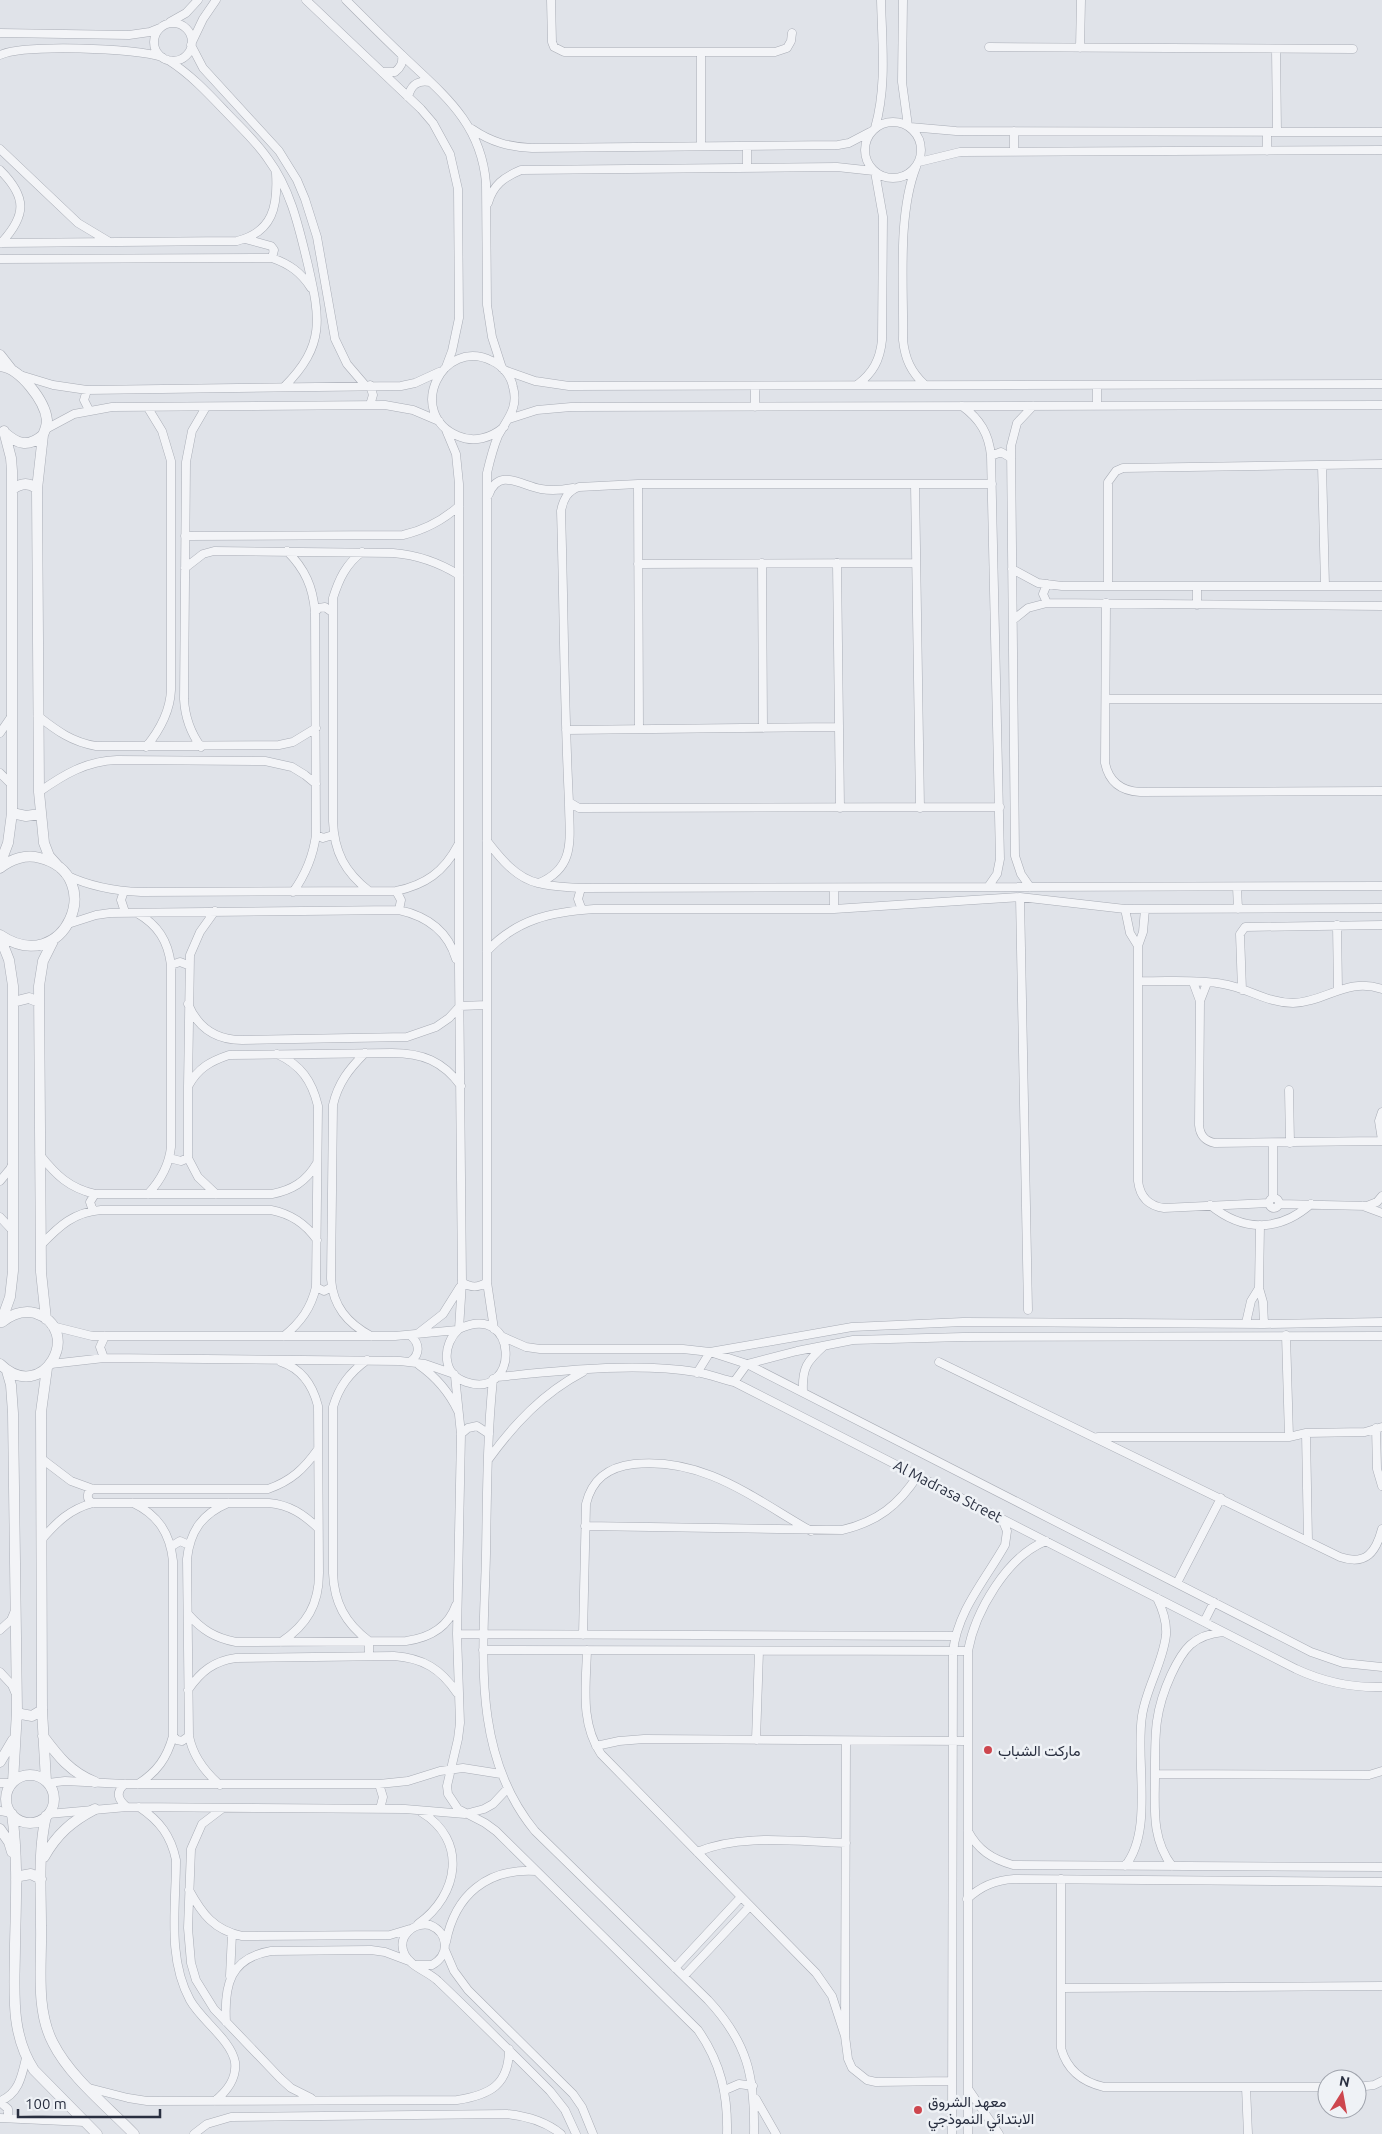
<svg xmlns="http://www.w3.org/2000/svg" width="1382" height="2134" viewBox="0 0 1382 2134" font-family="Ubuntu,Vazirmatn,sans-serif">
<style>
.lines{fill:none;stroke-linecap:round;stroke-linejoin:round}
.minor-casing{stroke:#a9adb6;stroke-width:9}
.tertiary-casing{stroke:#a9adb6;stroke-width:11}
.minor{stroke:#f3f4f7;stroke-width:8}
.tertiary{stroke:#f3f4f7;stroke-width:10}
.poi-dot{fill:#cd464e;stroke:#eff2f6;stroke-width:2}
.labels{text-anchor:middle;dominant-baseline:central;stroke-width:5;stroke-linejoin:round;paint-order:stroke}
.street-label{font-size:15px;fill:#292f40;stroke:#eff2f6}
.poi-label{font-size:15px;fill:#292f40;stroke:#eff2f6;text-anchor:start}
</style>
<rect width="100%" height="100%" fill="#e0e3e9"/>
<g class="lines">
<g class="minor-casing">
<path id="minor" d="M306,0l115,109 12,14 17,31 8,35 1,129 -7,33 -6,16
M346,0c19,19 38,38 57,56 41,39 78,67 83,127l1,122 5,32 10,31
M551,0l1,42 2,5 10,5h211l12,-4 4,-7 1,-8
M903,0l-1,82 6,44
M170,22l16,-9 12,-13
M154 42a19 19 0 1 1 38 0a19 19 0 1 1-38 0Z
M0,33l129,2 21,-3 10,-4
M192,42l11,-23 13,-19
M191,45l12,23 76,83 18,29 8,19 12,38 18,102 12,25 18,21
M989,47l364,2
M1080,48l1,-48
M1276,49l1,83
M701,52v94
M0,55c25,-11 135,-7 162,2
M168,60c22,14 39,32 57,51 14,15 31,30 43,48 23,31 31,69 40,106 12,53 18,80 -24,122
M383,72h12c6,-5 8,-9 7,-17
M408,97c3,-12 9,-17 22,-15
M865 150a28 28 0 1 1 56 0a28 28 0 1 1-56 0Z
M910,127l46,4 426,1
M875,128c12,-42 7,-85 6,-128
M472,129c19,13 37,18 60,19l306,-3 11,-2 21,-11
M1014,131v20
M0,149l78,74 30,18
M1267,151v-19
M919,162l41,-10 422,-2
M916,167c-19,49 -12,120 -13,173 2,19 8,32 22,45
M747,168v-22
M0,170c27,27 27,45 1,73
M488,203c5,-18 16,-26 33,-33l316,-3 37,4
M245,239l26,7 3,4 -2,8
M0,243l237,-2c36,-9 41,-35 39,-68
M0,259l272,-1c17,6 29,14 39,30
M504,370l31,11 34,5 813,-2
M20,375l33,10 34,5 314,-4 14,-3 24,-11
M370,385l3,10 -3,10
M857,385c16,-12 23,-25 25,-45l1,-123 -8,-45
M1097,385v21
M755,386v21
M87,390l-3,10 5,10
M962,406c18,13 27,28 29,50l9,403 -3,15 -9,13
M509,419l28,-9 34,-3 811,-2
M46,429l28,-15 38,-7 273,-2 28,5 26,11
M446,430l10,24 3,30v484l3,314 -3,47c-17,15 -18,45 7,53 55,19 53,-82 -7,-53
M991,456l10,-4 10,6
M1322,465l3,121
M638,484l1,245
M915,484l5,324
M992,484h-354l-59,3c-12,4 -16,13 -18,24 3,97 3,194 8,291l10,6 421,-1
M489,494c10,-27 33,-8 52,-5 11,2 21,1 32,-1
M185,536l218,-1c22,-5 39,-14 56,-29
M287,551c18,18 26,36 28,61l1,223c-3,22 -10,39 -23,57
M362,552c-16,12 -23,27 -29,46v223c1,31 12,51 36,70
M762,563l1,165
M837,563l3,245
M638,564l278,-1
M185,568l18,-14 11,-3 179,2c25,2 45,9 66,22
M1012,569l26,14 24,3h320
M1047,584l-4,10 4,9
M1108,586v-104l8,-11 7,-3 259,-4
M1197,586v19
M1106,603l-1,160c4,19 16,28 35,29l242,-1
M315,612l4,-4 6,-1 7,5
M1013,620l15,-12 19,-5 335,3
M1106,699h276
M38,716c19,15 34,26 58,30l183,-1 14,-3 23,-14
M566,730l273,-3
M0,733l11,-16
M146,747c14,-17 24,-35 25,-57v-229l-9,-30 -14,-23
M201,747c-11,-15 -16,-29 -17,-48l2,-237 6,-31 14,-24
M0,773l12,12
M39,792c24,-17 47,-31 78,-32l148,1 27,6 13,8 11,9
M316,835l7,3 10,-3
M487,841c13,17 29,37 51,42 13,4 29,4 43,5l801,-2
M66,875c25,12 48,16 75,17l255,-1c29,-6 48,-19 62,-46
M539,883c38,-16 30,-46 30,-81
M1030,887l-9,-13 -6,-18 -4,-410 6,-23 16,-17
M1237,887l1,22
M581,888l-3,11 4,11
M834,888v21
M124,891l-3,9 4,12
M396,891l5,9 -2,10
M1020,897l8,413
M1125,909l5,24 8,13
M1145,909l-2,23 -5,14v235c2,16 11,25 26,27l105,-5
M215,911l-15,21 -10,23 -2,132v71l10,19 18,17
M137,913c21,12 31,28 34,52v182c-2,19 -10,33 -23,47
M68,924l28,-9 14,-2 289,-3c27,6 49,21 57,49
M1337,925l1,65
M487,951c30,-32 64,-39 107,-42h240l186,-12 105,12 257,-1
M171,965l9,-3 8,3
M1138,981c28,1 58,-2 85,3 25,4 44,19 70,19 33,-1 54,-26 89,-14
M1193,982l7,19
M1207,983l-7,18 -1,124c1,11 6,16 16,18l167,-2
M1242,990l-2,-56 5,-7 137,-2
M188,1004c10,24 28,36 54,36l165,-3 29,-10 13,-9 11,-12 27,-1
M365,1053c-16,16 -27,30 -32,52l-2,174c2,27 16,44 40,57
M277,1054c24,11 35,27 41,52l-2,181c-5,21 -15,35 -32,49
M189,1085c9,-17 22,-24 40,-30l163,-2c30,0 51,8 69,33
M1289,1090l1,53
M1382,1112l-3,9 3,19
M1273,1143v55
M40,1155c16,20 29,33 55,39h177c20,-4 34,-12 45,-31
M169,1158l12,3 7,-3
M0,1181l10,-12 2,-4
M1269 1203a5 5 0 1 1 10 0a5 5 0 1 1-10 0Z
M1279,1204l88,2 10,-4 5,-6
M1210,1205c33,27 69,27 101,-1
M1363,1206l19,7
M93,1211l-3,-9 5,-8
M0,1217l13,14
M1260,1225l-1,63 4,14 1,22
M41,1245c18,-19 33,-33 60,-35h170c20,4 34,13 46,30
M462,1282c9,6 16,6 25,0
M316,1287l8,4 8,-4
M1246,1323l5,-22 8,-13
M52,1326l40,10h303l62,-6
M494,1329l-7,-47v-809c3,-13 6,-25 11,-37 9,-17 21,-28 15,-49 -2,-11 -10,-21 -21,-26 -50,-25 -87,53 -34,75 16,7 33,2 46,-9
M416,1335l27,-21 17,-27
M1286,1335l3,102
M501,1336l25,11 14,2h143l27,3 37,12 564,288 32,11 39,4
M104,1358l-4,-11 5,-11
M367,1360c-18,13 -28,27 -34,47v166c1,29 12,50 36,68v15
M411,1361c9,-7 9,-17 0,-25
M281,1362c21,7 32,24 37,44l1,167c0,31 -12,52 -38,69
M939,1362l401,195c26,9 36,-5 42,-28
M51,1364l53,-6 296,3 25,3 29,10
M419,1365c17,12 30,27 39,46
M697,1373l13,-21 142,-25 111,-5 301,2 118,-2
M455,1376l6,58 -4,200 3,89 -2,16 -11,47 1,8 10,15 27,14 11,8 202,199c23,33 30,65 29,104
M497,1377c62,-6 137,-15 199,-5 13,2 25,7 38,10l562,287c28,13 55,19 86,18
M493,1379c-6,58 -6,117 -7,175 -2,96 -16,198 49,277l173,169c40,43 47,77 46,134
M734,1382l13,-18 50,-13 56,-11 110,-3 419,-1
M803,1391c-1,-23 4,-30 21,-45
M1376,1428l1,41 5,17
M1306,1433l2,108
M461,1434l7,-6 9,-2 12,8
M1098,1437h191l17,-4 59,-1 17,-5
M42,1459l29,22 22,8h175c23,-8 36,-20 50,-40
M488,1460c26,-36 55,-67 95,-88
M93,1503c-7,-3 -7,-11 0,-14
M133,1503c25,12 37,30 40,58v175c-6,22 -16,36 -35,48
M585,1526l257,4c35,-8 57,-25 76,-55
M42,1539c15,-17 28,-30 51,-36h176c21,2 34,11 49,25
M172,1546l8,-5 9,4
M1177,1583l44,-85
M188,1614c14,16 27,24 48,28l170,-1c22,-3 42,-13 50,-36
M1204,1622l10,-20
M0,1630l11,-10 3,-7
M457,1634l498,2
M583,1635l3,-131c6,-25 22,-37 48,-40 70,-7 119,34 177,67
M483,1650l485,1
M587,1650c-1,36 -7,73 14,104l215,219 16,23 13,40
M0,1672l12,13 3,7
M188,1690c13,-19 26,-29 48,-32l158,-2c29,2 47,13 63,37
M173,1736l4,4 5,1 7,-5
M756,1740l3,-89
M846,1741l-1,295 3,23 4,9 15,12 9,2 76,-1
M596,1746l23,-5 25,-2 323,2
M1155,1774l214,1 13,-4
M0,1783h12
M48,1783l17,-2 60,3h254l29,-3 32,-10 23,-3 38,6
M125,1784c-10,8 -7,16 2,23
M379,1784l4,13 -3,12
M220,1785c-15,-13 -27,-28 -31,-49l-2,-177c3,-28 15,-45 41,-56
M139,1807c21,14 32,29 37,53 0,47 -9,98 14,140 11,20 41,40 45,62 2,17 -8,29 -20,39
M223,1808l-21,16 -11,25 -3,79 3,35 5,17 18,29 66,69 11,10 20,10
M0,1811l11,2
M48,1814l79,-7 278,2 60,5 19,-5 9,-5 15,-16
M968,1831c10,19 24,28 45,34l369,2
M697,1852c44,-19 101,-10 149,-9
M1125,1866c29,-35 10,-106 17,-150 4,-28 21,-53 24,-81 1,-13 -3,-25 -9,-37
M1172,1866c-21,-28 -17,-58 -17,-91 0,-40 -1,-63 16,-100 12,-26 22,-40 52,-43
M1061,1879v169c6,22 21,34 43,39h223
M189,1890c13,24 25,40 53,46l148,-1 20,-6
M967,1899c14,-13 28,-19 47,-20l368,3
M418,1924c41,-29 50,-84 3,-112
M446,1942c9,-47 41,-74 90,-71
M445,1950l9,21 14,19 105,104 9,13 11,27
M416,1965h16c18,-10 17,-32 -2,-40 -18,-3 -34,13 -25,30 6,12 24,17 33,26 38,36 75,73 112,110l15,19 11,24
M675,1968l66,-71
M230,1976l2,-42
M684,1976l66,-70
M1061,1988l321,-2
M226,2022c-2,-37 4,-64 45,-71l100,-1 14,2 24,9
M1246,2087l2,47
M1357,2087l17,-2 8,-4
M89,2088l39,10 19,3 310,-1c33,-5 52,-15 52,-51
M725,2090l14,-6 14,2
M969,2090l30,44
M756,2099l20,35
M0,2101c19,-7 22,-26 26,-43
M0,2102l8,7v9
M0,2118l85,4
M194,2134l13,-10 24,-7 276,-3c20,2 38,7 54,20
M952,2134l1,-482c4,-41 33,-73 52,-107l2,-14 -5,-12
M968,2134v-483c7,-39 39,-95 78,-110"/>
</g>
<g class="tertiary-casing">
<path id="tertiary" d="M0,355l11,14
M0,366c20,2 45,35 47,54 0,6 -2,10 -4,15 -15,13 -26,9 -39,-3
M43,435l-6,54 2,303 5,51 5,13 9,10
M13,489c8,-6 16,-7 24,0
M12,813l14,3 14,-2
M0,864l8,-21 4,-30v-342l-1,-13 -7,-27
M0,868c11,-9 26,-14 40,-10 68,17 25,121 -40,77
M0,937l9,23 4,26v285l-3,26 -9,25
M13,1002l16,-4 10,4
M46,1319l-5,-47 -2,-286 4,-25 11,-22
M0,1364c43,42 85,-35 35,-51 -12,-3 -23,1 -33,9
M7,1371l4,14 2,28 4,298 -4,71
M17,1711l4,3 11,2 10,-6
M43,1736c15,20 27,36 52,46
M0,1762l13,-22
M6 1799a24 24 0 1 1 48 0a24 24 0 1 1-48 0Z
M46,1781l-4,-71 -1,-298 6,-44
M12,1814c6,43 4,87 3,130 0,44 -6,88 19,126l63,64
M46,1816c-8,35 -5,74 -5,110 1,38 -6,83 12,117 17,34 55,64 81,91
M0,1829l9,13 3,10
M44,1857c13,-23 28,-36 51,-48
M16,1880l4,-4 11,-2 10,5"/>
</g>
<use href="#minor" class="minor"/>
<use href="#tertiary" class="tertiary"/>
</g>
<g class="poi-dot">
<circle cx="988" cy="1750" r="5"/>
<circle cx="918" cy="2110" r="5"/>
</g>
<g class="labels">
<g class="street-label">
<text transform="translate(948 1491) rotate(27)">Al Madrasa Street</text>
</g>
<g class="poi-label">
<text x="998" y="1750">ماركت الشباب</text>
<text x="928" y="2101">معهد الشروق<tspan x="928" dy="17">الابتدائي النموذجي</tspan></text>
</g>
</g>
<g transform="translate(1342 2094) rotate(11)"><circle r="24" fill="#eff2f6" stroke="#a0a4ad"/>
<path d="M0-4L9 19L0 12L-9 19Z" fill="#cd464e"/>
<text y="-8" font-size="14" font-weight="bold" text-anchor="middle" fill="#292f40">N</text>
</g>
<path d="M18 2109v8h142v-8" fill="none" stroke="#292f40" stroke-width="2.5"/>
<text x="25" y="2109" font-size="15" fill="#292f40" stroke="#eff2f6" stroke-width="4" paint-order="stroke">100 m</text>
</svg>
